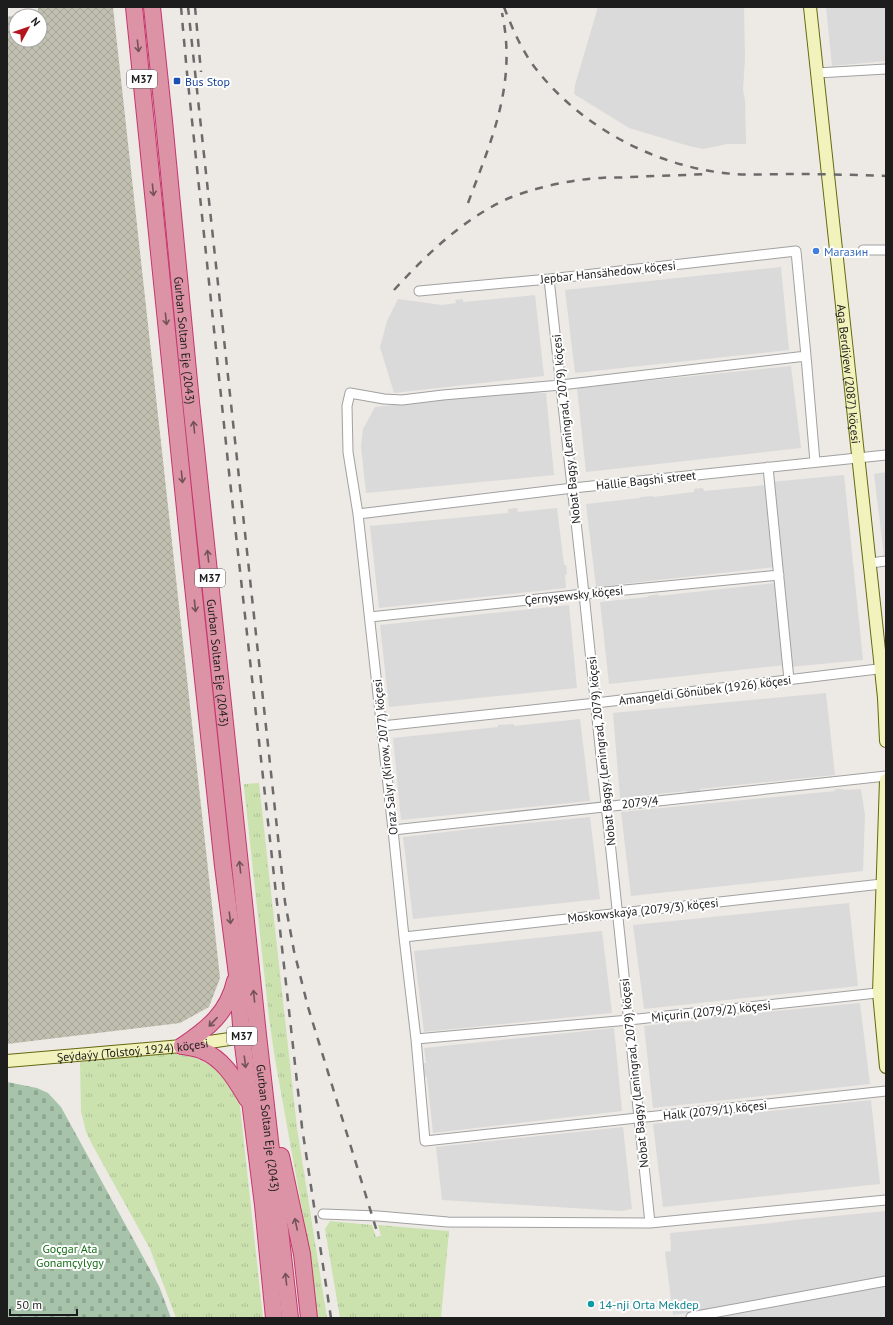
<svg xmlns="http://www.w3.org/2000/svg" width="893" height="1325" viewBox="0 0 893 1325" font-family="'PT Sans',sans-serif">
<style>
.residential{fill:#dbdada}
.construction{fill:url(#construction-cross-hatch);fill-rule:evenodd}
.grass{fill:url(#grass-tufts)}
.cemetery{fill:url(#cemetery-stones)}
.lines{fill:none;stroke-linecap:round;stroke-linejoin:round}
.street-casing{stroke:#a1a1a1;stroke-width:11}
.secondary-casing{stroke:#646810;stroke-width:14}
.highway-casing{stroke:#c63671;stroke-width:18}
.street{stroke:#fff;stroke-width:9}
.secondary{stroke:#f2f2bd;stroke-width:12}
.highway{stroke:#dd93a6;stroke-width:16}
.rail{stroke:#6b6b6b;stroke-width:2.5;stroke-dasharray:8 8;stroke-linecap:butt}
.oneway{stroke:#73525b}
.transit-dot{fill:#1a4fb4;stroke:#fff;stroke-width:1.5}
.shop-dot{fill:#3f7fe0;stroke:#fff;stroke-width:1.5}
.culture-dot{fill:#0f9aa8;stroke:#fff;stroke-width:1.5}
.labels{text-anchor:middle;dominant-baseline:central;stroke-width:4;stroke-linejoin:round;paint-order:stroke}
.shield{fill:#fff;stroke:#616161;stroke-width:1}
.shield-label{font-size:11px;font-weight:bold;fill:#1d1d1d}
.transit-label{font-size:12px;fill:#164399;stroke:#fff;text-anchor:start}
.shop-label{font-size:12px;fill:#366cbe;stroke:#fff;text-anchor:start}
.street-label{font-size:12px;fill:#1d1d1d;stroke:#fff}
.park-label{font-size:12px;fill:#176f18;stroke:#fff}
.culture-label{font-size:12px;fill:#0d838f;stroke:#fff;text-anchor:start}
</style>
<defs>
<pattern id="construction-cross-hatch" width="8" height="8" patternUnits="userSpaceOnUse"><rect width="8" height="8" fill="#c1c0b0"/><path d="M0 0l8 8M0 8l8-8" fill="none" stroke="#a5a597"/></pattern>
<pattern id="grass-tufts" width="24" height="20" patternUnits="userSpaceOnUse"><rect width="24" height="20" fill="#cbe2af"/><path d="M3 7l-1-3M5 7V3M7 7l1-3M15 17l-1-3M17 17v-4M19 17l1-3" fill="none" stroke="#aec196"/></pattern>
<pattern id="cemetery-stones" width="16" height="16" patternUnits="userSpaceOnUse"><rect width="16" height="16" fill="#a7c4aa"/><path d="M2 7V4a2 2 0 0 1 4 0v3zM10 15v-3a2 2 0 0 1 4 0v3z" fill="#8fa892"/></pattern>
</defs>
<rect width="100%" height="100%" fill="#ede9e4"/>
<path class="residential" d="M598,7h146l1,51 -2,32 2,10 1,44h-19l-24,5 -14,-3 -60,-18 -55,-34 1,-9z
M826,7h60v54l-54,5z
M781,267l8,83 -214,23 -10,-83z
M535,295l9,81 -150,17 -14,-46 7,-26 11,-22 44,6 14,-2 -1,-3 8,-1v3z
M791,366l10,82 -215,24 -9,-84z
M532,392l1,1h13l8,82 -188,18 -5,-47 2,-17 12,-22 76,-8 69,-5 1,-1z
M886,472v83l-2,1 -10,-82z
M844,475l19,185 -73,7 -19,-185z
M767,485l8,82 -179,20 -10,-83 54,-6v-1l13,-1v1l41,-5v-3l9,-1 1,3z
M517,508l1,4 39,-4 7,57h2l1,9 -2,1 1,13 -187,20 -9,-82 138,-13v-4z
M775,583l11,82 -177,19 -9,-82 48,-5v-1l10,-2 1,2z
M569,605l8,83 -188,19 -9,-82z
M826,693l9,82 -135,14v4l-12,1 -1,-3 -67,7 -7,-85z
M580,719l10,82 -189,19 -8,-82 105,-11v-2l16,-1v2z
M835,789h8l1,1 17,-1 4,26 -2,56 -232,25 -10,-84 214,-21z
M590,817l10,82 -187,20 -10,-82 85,-10z
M849,903l9,83 -214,23 -11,-84z
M602,931l10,82 -188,19 -10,-81z
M860,1003l10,81 -217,24 -9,-82 18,-2v-1l10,-1v1l40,-4 -1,-5 13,-1 1,5 40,-6z
M614,1028l8,83 -189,22 -6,-56h-3l-2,-14h4l-2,-15z
M871,1100l9,84 -217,23 -10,-83z
M623,1127l9,82 -10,2 -180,-11 -6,-53z
M886,1211v66l-127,26 -86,12 -8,-63 6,-1 -1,-18 102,-10 22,-3z
M886,1284v34h-176z"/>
<path class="construction" d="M38,7h75l107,971 -11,29 -29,16 -173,21v-1027l31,-6zM16,16h24v24h-24z"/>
<path class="grass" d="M259,783l38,345 30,190h-10l-9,-75 -33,-184 -6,-41 -25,-231v-3z
M173,1053l22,3v2c25,10 29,18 44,39l24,221h-87l-26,-69 -57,-103 -7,-14 -5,-21 -1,-49z
M330,1221l42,4 4,12 5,-1 -3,-11 71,6 -8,87h-101l-15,-89z"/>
<path class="cemetery" d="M7,1082l30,6 11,5 13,14 98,179 12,32h-164z"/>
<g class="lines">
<g class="street-casing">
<path id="street" d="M817,73l69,-4
M863,250h23
M549,279l35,315 66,629
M419,291l130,-12 247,-28 10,105 9,106
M806,356l-245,29 -118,10 -41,5 -18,-1 -34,-6 -3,13 1,46 10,62 35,316 11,107 12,102 9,102 461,-50
M768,467l21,213
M358,514l215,-26 313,-33
M870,563l16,-2
M370,617l214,-23 195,-19
M382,726l214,-23 290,-35
M393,830l493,-54
M404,937l478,-53
M416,1039l213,-19 257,-28
M323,1214l55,2 70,6 202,1 236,-23
M691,1317l195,-36"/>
</g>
<g class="secondary-casing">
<g id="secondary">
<path id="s1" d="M810,7l71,662 3,29 2,43"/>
<path d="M886,780l-7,213 7,74"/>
<path id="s2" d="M7,1061l175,-15 68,-10"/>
</g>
</g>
<g class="highway-casing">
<g id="highway">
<path d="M134,7l56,551 33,308 14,109 5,62 21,168 11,113"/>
<path id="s3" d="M152,7l12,114 27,281 67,633 32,283"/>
<path d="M182,1046c7,1 15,2 21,5 21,8 33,30 44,48"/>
<path d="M182,1046c25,-17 46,-33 53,-65"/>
<path d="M281,1156l21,98 7,64"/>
</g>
</g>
<use href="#street" class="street"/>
<use href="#secondary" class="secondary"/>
<use href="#highway" class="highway"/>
<path class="rail" d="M181,7l6,66 42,399 73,655 29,191
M188,7l97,895 9,49 14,56 70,228
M195,7l6,65
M504,7c8,21 18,44 32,62 47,60 123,99 198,105 20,1 41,0 61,0 30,0 61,1 91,2
M468,203c24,-64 49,-120 34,-190
M394,290c33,-36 68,-70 113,-91 25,-11 67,-20 94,-21 9,-1 19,0 28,-1 27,-1 54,-2 81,-3"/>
</g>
<defs><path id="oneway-shaft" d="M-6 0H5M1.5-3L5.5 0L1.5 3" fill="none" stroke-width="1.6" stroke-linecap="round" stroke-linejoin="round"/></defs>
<g class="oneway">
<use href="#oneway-shaft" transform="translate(138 46) rotate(84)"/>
<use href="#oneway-shaft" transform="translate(153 190) rotate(84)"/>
<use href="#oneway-shaft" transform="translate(166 319) rotate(84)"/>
<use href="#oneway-shaft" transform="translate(194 427) rotate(-96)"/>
<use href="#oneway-shaft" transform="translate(182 477) rotate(84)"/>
<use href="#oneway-shaft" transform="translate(208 556) rotate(-96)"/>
<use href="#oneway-shaft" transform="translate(195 606) rotate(84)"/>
<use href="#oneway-shaft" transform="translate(240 867) rotate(-96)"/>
<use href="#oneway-shaft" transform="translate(230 918) rotate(83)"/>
<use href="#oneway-shaft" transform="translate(254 996) rotate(-96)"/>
<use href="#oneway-shaft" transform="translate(213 1022) rotate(133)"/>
<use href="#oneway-shaft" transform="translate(245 1062) rotate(83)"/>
<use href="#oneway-shaft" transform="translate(296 1224) rotate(-102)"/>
<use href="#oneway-shaft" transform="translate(286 1279) rotate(-96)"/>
</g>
<rect class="transit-dot" x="173" y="77" width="8" height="8" rx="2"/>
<circle class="shop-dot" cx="816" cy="251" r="4"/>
<circle class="culture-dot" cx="591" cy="1304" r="4"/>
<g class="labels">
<g class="shield">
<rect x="127" y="70" width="30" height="18" rx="3"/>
<rect x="195" y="569" width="30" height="18" rx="3"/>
<rect x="227" y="1027" width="30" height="18" rx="3"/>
</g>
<g class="shield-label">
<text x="142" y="79">M37</text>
<text x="210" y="578">M37</text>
<text x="242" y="1036">M37</text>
</g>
<g class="transit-label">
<text x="185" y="81">Bus Stop</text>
</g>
<g class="shop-label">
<text x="824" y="251">Магазин</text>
</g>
<g class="street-label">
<text transform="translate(608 272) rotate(-6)">Jepbar Hansähedow köçesi</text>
<text stroke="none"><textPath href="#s3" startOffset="335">Gurban Soltan Eje (2043)</textPath></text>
<text stroke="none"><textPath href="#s1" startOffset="369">Aga Berdiýew (2087) köçesi</textPath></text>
<text transform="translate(566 429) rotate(-96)">Nobat Bagşy (Leningrad, 2079) köçesi</text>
<text transform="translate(646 480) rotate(-6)">Hallie Bagshi street</text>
<text transform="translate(574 595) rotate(-6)">Çernyşewsky köçesi</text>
<text stroke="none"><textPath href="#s3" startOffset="659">Gurban Soltan Eje (2043)</textPath></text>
<text transform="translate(705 690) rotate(-7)">Amangeldi Gönübek (1926) köçesi</text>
<text transform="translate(601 751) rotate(-96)">Nobat Bagşy (Leningrad, 2079) köçesi</text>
<text transform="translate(385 757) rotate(-96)">Oraz Salyr (Kirow, 2077) köçesi</text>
<text transform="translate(640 802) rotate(-6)">2079/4</text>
<text transform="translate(643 910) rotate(-6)">Moskowskaýa (2079/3) köçesi</text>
<text transform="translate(711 1011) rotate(-6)">Miçurin (2079/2) köçesi</text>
<text stroke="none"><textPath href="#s2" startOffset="126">Şeýdaýy (Tolstoý, 1924) köçesi</textPath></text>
<text transform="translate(634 1073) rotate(-96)">Nobat Bagşy (Leningrad, 2079) köçesi</text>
<text transform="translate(715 1110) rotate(-6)">Halk (2079/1) köçesi</text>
<text stroke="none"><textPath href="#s3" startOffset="1127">Gurban Soltan Eje (2043)</textPath></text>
</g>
<g class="park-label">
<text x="70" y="1248">Goçgar Ata<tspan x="70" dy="14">Gonamçylygy</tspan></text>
</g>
<g class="culture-label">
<text x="599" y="1304">14-nji Orta Mekdep</text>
</g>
</g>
<rect width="893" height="1325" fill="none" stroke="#1d1d1d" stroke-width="16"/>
<g transform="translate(28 28) rotate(50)"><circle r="19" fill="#ffffff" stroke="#a5a5a5"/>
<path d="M0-3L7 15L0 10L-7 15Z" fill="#b5151f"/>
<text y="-6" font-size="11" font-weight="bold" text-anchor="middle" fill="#1d1d1d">N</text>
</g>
<path d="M10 1309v6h67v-6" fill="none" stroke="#1d1d1d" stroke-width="2"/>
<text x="16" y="1309" font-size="12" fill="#1d1d1d" stroke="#ffffff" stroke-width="3" paint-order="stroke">50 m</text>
</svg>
